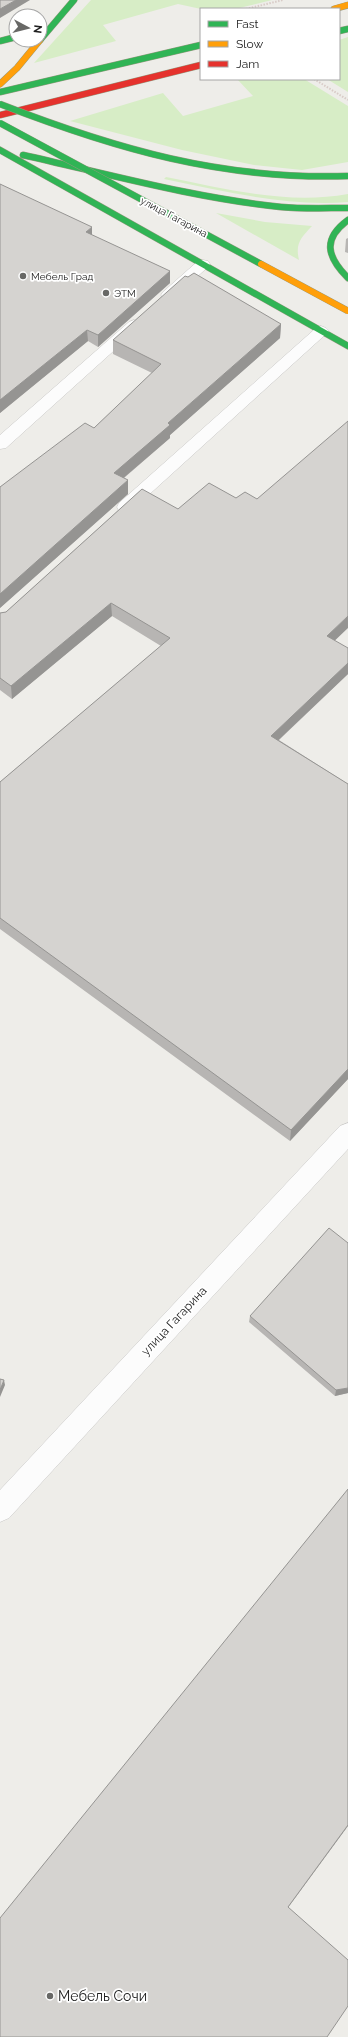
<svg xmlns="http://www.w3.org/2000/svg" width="348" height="2037" viewBox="0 0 348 2037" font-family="Raleway,sans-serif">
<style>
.grass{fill:#d7edc6}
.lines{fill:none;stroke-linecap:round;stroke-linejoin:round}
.lane-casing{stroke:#c7c6c5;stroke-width:1}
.street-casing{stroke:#c7c6c5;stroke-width:1}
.fast-casing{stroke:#95997f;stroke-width:7}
.slow-casing{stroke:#95997f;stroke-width:7}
.jam-casing{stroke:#95997f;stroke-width:7}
.path{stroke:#d8cbc7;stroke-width:2;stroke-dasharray:1.5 1.5;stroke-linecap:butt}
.lane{fill:#fcfcfc;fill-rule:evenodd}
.street{fill:#fcfcfc;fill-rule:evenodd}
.fast{stroke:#30b455;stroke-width:6}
.slow{stroke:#ff9f0a;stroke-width:6}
.jam{stroke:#e5322d;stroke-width:6}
.fast-bridge-casing{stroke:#95997f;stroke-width:7;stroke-linecap:butt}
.slow-bridge-casing{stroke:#95997f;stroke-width:7;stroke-linecap:butt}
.fast-bridge{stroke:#30b455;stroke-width:6}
.slow-bridge{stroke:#ff9f0a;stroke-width:6}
.wall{fill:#b7b5b3}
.shaded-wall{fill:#959492}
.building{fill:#d5d3d0;stroke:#959492}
.poi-dot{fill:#686866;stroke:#fff;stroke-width:1.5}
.labels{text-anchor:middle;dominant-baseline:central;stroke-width:3.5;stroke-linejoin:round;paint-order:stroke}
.far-street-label{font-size:10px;fill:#202020;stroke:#fff}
.far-poi-label{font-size:10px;fill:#202020;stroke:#fff;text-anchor:start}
.street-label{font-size:12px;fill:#202020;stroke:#fff}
.near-poi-label{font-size:14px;fill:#202020;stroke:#fff;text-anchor:start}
</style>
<rect width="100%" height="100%" fill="#eeede9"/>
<path class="grass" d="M91,0h181l-37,9h-34l-23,-5 -75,21 13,16 -82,22z
M348,37v55l-21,-13h12v-39z
M237,79h67l44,27v56l-46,8 -48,-5 -72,-15 -112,-29 93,-28 20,23 70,-20z
M166,177c60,12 121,28 182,17v8c-62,5 -124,-11 -184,-23z
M216,213l49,9 47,4c-11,12 -17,17 -13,34z"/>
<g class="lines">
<g class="lane-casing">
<path id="lane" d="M203,260l5,1 2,3 -2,3 -35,31h-10l-2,-3 2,-3 35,-31z
M134,320l5,2 2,3 -2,3 -133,120 -6,1v-14l129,-113z
M321,326l5,2 3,3 -3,3 -195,177 -6,2 -6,-2 -2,-4 2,-4 197,-175z"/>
</g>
<g class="street-casing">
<path id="street" d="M348,1123v26l-339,369 -9,4v-32l340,-364z"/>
</g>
<g class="fast-casing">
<path id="fast" d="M339,31l9,-2
M40,40l34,-40
M0,41l16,-4
M0,92l201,-47
M0,150l348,196
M23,155c85,19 171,43 258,52 22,2 45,1 67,1
M348,220c-26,19 -21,37 0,58"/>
</g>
<g class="slow-casing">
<path id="slow" d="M334,9l14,-4
M0,84l17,-16 23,-28"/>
</g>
<g class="jam-casing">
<path id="jam" d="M0,115l201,-50"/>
</g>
<path class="path" d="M246,9l37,-9
M314,79l34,21"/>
<use href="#lane" class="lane"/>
<use href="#street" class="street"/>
<use href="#fast" class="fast"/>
<use href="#slow" class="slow"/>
<use href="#jam" class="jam"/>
<g class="fast-bridge-casing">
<path id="fast-bridge" d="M0,104c116,45 222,76 348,72
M0,123l261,141"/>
</g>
<g class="slow-bridge-casing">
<path id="slow-bridge" d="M261,264l87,47"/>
</g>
<use href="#fast-bridge" class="fast-bridge"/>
<use href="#slow-bridge" class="slow-bridge"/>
</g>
<path class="wall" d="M0,184l92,51 78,48 -72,64 -10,-6 -88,72z
M348,238v15l-3,-1 1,-13z
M281,324l-1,14 -110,97v3l-46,40 4,16 -128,114v-121l94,-59 58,-55 -39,-19v-14z
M142,489l193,151 13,34 -69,66 69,44v295l-58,62 -290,-212v-147l161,-136 -49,-30 -100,83 -12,-9v-77l6,-1z
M250,1316l98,77 -13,3 -86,-74z"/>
<path class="shaded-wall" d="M16,0h14l-30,18v-9z
M92,227v12l-6,-7z
M170,271v12l-72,64v-12z
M281,324l-1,14 -110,97v3l-56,48v-13l54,-50z
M87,330l1,11 -88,72v-13z
M128,480v14l-128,114v-14z
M111,603l1,13 -100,83 -1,-13z
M348,616v12l-22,21 1,-13z
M348,663v11l-78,74 1,-12z
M348,1069v10l-58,62 1,-11z
M4,1380l1,5 -5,12v-7z
M348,1388v5l-13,3 1,-6z
M348,1825v1l-61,83 1,-2z"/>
<path class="building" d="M0,0h16l-16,9z
M0,184l92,43 -6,5 84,39 -72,64 -11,-5 -87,70z
M194,273l87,51 -113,99 2,2 -56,48 14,7 -128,114v-107l85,-64 9,5 67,-64 -48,-24 72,-64 3,1z
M348,421v195l-21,20 21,12v15l-77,73 77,48v285l-57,61 -291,-212v-136l170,-144 -59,-35 -100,83 -11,-8v-65l6,-1 136,-123 36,20 31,-26 27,15 9,-6 12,7z
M329,1228l19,15v145l-12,2 -86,-74z
M0,1379l4,1 -4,10z
M348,1489v336l-60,82 60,53v46l-21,31h-327v-119z"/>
<g class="poi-dot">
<circle cx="23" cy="276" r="4"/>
<circle cx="106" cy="293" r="4"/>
<circle cx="50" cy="1996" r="4"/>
</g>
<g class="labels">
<g class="far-street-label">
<text transform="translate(174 217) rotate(28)">улица Гагарина</text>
</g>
<g class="far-poi-label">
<text x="31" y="276">Мебель Град</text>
<text x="114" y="293">ЭТМ</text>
</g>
<g class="street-label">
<text transform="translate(174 1321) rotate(-47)">улица Гагарина</text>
</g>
<g class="near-poi-label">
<text x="58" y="1996">Мебель Сочи</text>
</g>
</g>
<rect x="200" y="8" width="140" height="72" fill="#ffffff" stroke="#a6a6a6"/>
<rect x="208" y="21" width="20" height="6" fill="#30b455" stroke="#a6a6a6"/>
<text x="236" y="28" font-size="12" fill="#202020">Fast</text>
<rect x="208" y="41" width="20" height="6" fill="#ff9f0a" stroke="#a6a6a6"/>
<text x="236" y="48" font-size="12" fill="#202020">Slow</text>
<rect x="208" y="61" width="20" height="6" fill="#e5322d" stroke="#a6a6a6"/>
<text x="236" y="68" font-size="12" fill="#202020">Jam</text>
<g transform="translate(28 28) rotate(97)"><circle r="19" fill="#ffffff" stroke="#a6a6a6"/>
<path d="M0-3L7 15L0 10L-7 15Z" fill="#686866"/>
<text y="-6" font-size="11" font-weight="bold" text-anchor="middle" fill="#202020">N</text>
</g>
</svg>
